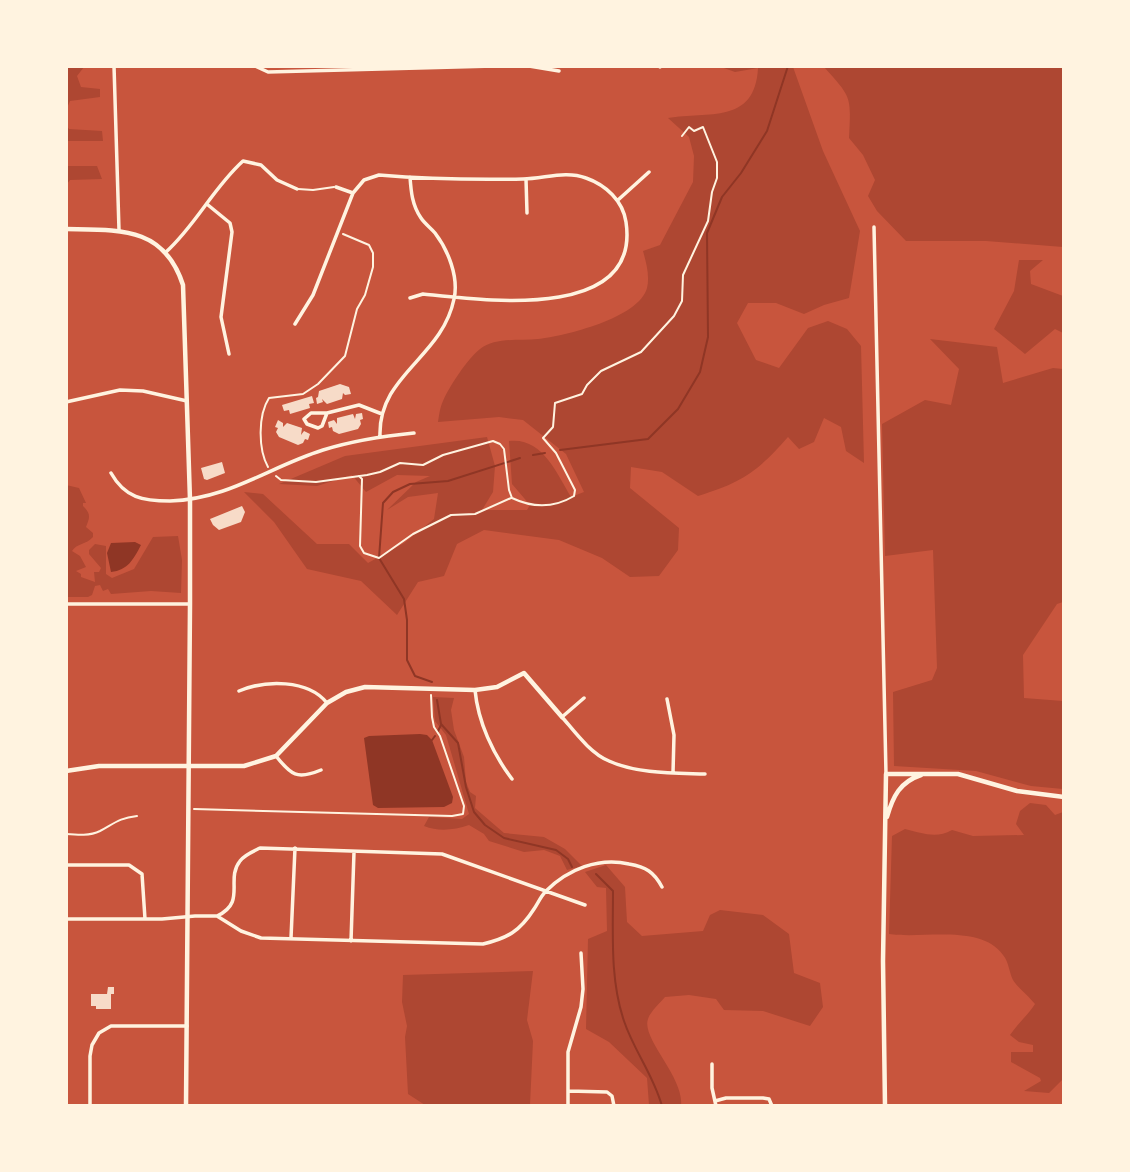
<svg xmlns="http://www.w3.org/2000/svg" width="1130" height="1172" viewBox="0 0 1130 1172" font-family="Commissioner,sans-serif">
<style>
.green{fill:#ae4732}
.water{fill:#8f3625}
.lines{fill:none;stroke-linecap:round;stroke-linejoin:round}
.stream{stroke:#8f3625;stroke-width:2}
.building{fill:#f7dbc8}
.path{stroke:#fff3e0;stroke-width:2}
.service{stroke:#fff3e0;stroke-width:2}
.minor{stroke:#fff3e0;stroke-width:3.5}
.tertiary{stroke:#fff3e0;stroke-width:4.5}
</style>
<rect width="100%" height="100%" fill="#c8553d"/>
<path class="green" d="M67,66l17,1 -7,9 4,11 19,2v8l-30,4 -3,7z
M721,67h72l30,84 37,80 -11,67 -25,7 -20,9 -28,-11h-28l-11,20 19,37 23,8 29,-40 20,-7 19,8 14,17 3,117 -18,-12 -5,-24 -17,-9 -10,24 -15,7 -11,-12c-31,35 -45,45 -90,59l-36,-24 -31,-5 -1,21 49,40 -1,22 -19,26 -29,1 -28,-19 -43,-18 -75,-10 -27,14 -13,32 -26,6 -21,33 -36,-34 -54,-12 -33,-47 -30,-30 19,2 54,50h32l19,19 36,-20 30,-24 4,-26 -30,4 -21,13 29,-28 14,-6 -33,-1 -31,17 -14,-17 -35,11 -38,-2 66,-28 142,-19 8,29 -2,26 -11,18h45l3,-5 -18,-21 -3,-43c33,-4 47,31 62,56l13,-5 -18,-38 -43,-34 -24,-3 -61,5c1,-6 2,-15 5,-21 6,-14 25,-43 37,-52 15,-12 40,-8 58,-10 27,-3 101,-21 109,-51 3,-12 -1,-26 -4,-37l17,-6 33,-63 1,-26 -5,-19 -21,-19c40,-7 87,7 90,-50l-23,4z
M824,67h239v180l-77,-6h-80l-29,-30 -9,-15 7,-16 -12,-25 -14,-17c2,-42 3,-40 -25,-71z
M66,125l3,4 33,2 1,10h-36z
M67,166h30l5,13 -32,1 -3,4z
M1019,260h24l-13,11 1,13 32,12v37l-8,-4 -30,25 -31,-25 20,-38z
M930,339l67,8 6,36 50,-15 10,1v233l-6,2 -34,51 1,43 39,3v88l-32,-3 -55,-15 -82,-5 -1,-74 39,-12 5,-12 -4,-118 -48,6 -3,-132 43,-24 26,5 8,-36z
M66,485l13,3 7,15h-3v3c8,8 7,11 3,21l7,6v4c-7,8 -16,6 -21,14l8,5 6,11 -10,4 5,3v3l14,5 -1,-10h5l2,-4 -12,-14v-4l6,-6 11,2v28l6,4 22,-9 19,-32 25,-1 4,24 -1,33 -30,-2 -40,3 -3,-5 -5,2 -3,-6 -5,1 -3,9 -4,2h-21z
M433,697l21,1 -3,12 3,20 10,27 2,25 4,10 6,4 -1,12 29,25 40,4 21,12 17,17 -15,4 -7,-14 -16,-6 -20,2 -35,-11 -5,-7 -15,-9c-15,5 -30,7 -45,1l5,-9 33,2 7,-5 -23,-79 -11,-14z
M1030,803l16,2 9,10 8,-3v267l-14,14 -25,-2 17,-10 -1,-3 -29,-16v-10h22v-7l-14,-3 -9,-7c8,-12 18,-20 25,-31 -6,-8 -18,-17 -22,-24 -4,-8 -4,-18 -10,-25 -22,-31 -80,-16 -114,-21l3,-98 13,-7c17,4 31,10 47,1l21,6 51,-1 -8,-11 4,-13z
M606,865l19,22 2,35 15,14 61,-5 7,-16 10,-5 43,5 26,19 5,39 26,10 3,24 -13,19 -47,-15 -39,-1 -8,-11 -27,-4 -24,2c-5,6 -15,15 -17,22 -7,19 36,58 33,86h-32l-2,-27 -38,-36 -23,-13 2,-90 19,-8 -1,-43 -9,-1 -12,-15z
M533,971l-6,49 6,21 -3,64h-105l-17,-11 -3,-57 2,-11 -5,-24 1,-27z"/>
<path class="water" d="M135,542l6,3c-8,15 -13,25 -30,27l-4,-19 4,-10z
M420,734l7,1 5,5 21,57 -1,6 -8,4 -66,1 -5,-3 -9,-67 5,-2z"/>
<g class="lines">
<path class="stream" d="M560,450l88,-11 30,-30 22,-37 8,-35 -1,-104 15,-36 19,-24 26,-42 21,-65
M533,455l12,-2
M432,682l-17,-6 -8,-16v-40l-3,-21 -25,-41 4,-55 10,-11 17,-8 38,-3 72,-23
M437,700l4,24 17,19 8,44 8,25 11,13 19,13 52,12 12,9 4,8
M438,731l3,-6
M432,740l3,-4
M596,874l17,17c0,43 -3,89 11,130 10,30 29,53 38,85"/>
</g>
<path class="building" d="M340,384l9,3 2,7 -6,1 -2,-2 -1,6 -15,5 -5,-5 1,3 -6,2 -1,-6 2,-1 1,-6z
M312,396l2,7 -5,1 1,4 -20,6 -1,-4 -5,1 -2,-6z
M362,413l1,6 -3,1 1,4 -3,5 -19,5 -6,-3 -1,-4 -3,1 -1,-6 6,-2 3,4v-6l16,-4 2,5 1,-5z
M278,420l5,3v4l4,-4 15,5 -1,7 3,-4 6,3 -2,6 -3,-1 -2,4 -5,2 -19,-8 -3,-5 2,-4 -3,-1z
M222,462l3,11 -18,7 -3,-1 -3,-11z
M242,506l3,6 -4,10 -22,8 -6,-5 -3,-6z
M108,987h6v7h-3v15h-15v-3h-5v-12h16z"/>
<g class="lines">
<path class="path" d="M268,467c-10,-18 -10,-52 1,-69l34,-4 15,-10 27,-28 12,-47 8,-14 8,-28v-14l-4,-8 -26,-11
M276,476l5,4 35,2 51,-7 13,-3 20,-9 23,2 20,-10 50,-14 7,3 4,5 5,41 3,8c21,10 42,10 62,-2l1,-6 -19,-37 -13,-15 10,-11 2,-24 27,-9 5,-9 14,-14 40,-19 33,-36 8,-15 1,-26 25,-54 4,-29 5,-14v-16l-14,-35 -9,4 -5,-4 -7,9
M359,476l3,3 -2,67 4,7 15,5 34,-24 38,-19 24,-1 36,-16
M194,809l258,7 11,-2 1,-8 -24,-70 -6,-9 -2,-10 -1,-22
M66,834c12,1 24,2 34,-3 15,-8 19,-13 37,-15"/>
<path class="service" d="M298,189l15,1 21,-3"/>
<path class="minor" d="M114,66l5,164
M255,66l13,6 226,-6
M529,66l30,5
M660,67v-1
M526,179l1,34
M336,187l17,6
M618,200l31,-28
M208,205l22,18 2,9 -11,85 8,37
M874,227l12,547
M166,252c30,-27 47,-64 77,-91l18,4 16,15 20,9
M295,324l18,-29 40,-102 11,-13 15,-5c48,4 96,5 144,4 21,0 42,-9 63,-1 20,7 37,23 40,44 15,101 -145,78 -203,72l-13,4
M66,402l54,-12 23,1 44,10
M327,413l-5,13 -4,2 -11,-4 -3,-5 7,-6h16l32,-8 23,9
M380,436c-2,-61 62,-78 74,-137 5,-22 -6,-49 -19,-66 -4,-5 -10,-9 -14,-15 -9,-13 -10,-27 -11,-41
M111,473c14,25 32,28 59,28 59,-2 99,-34 153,-51 29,-9 60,-14 91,-17
M66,604h124
M475,690c3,32 18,64 37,89
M239,691c26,-11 69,-12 88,12
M584,698l-22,19c13,15 28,36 47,44 28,13 66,12 96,13
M667,699l7,36 -1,38
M276,756c15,19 21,24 45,14
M66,865h63l13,9 3,45
M217,916c30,-14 8,-36 23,-55 4,-6 14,-10 20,-13l182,6 143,51
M66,919h96l33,-3h22l24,15 20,7 222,6c25,-6 37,-13 51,-35 4,-6 7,-13 12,-18 22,-22 53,-34 83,-27 17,3 25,8 33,23
M291,938l4,-90
M351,941l3,-89
M712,1064v24l4,18
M569,1091l38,1 5,4 2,10
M715,1101l11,-3h37l6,1 3,7
M90,1106v-50l2,-11 7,-12 12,-7h76
M568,1106v-54l13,-45 2,-18 -2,-36"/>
<path class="tertiary" d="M66,229c53,1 98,-3 117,56l7,215v104l-4,502
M66,771l33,-5h145l32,-10 51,-53 19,-11 19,-5 110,3 22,-3 27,-14 38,44
M887,817c6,-21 13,-35 34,-42
M885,1106l-2,-145 3,-187h72l59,17 47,6"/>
</g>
<rect width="1130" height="1172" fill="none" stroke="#fff3e0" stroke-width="136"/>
</svg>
